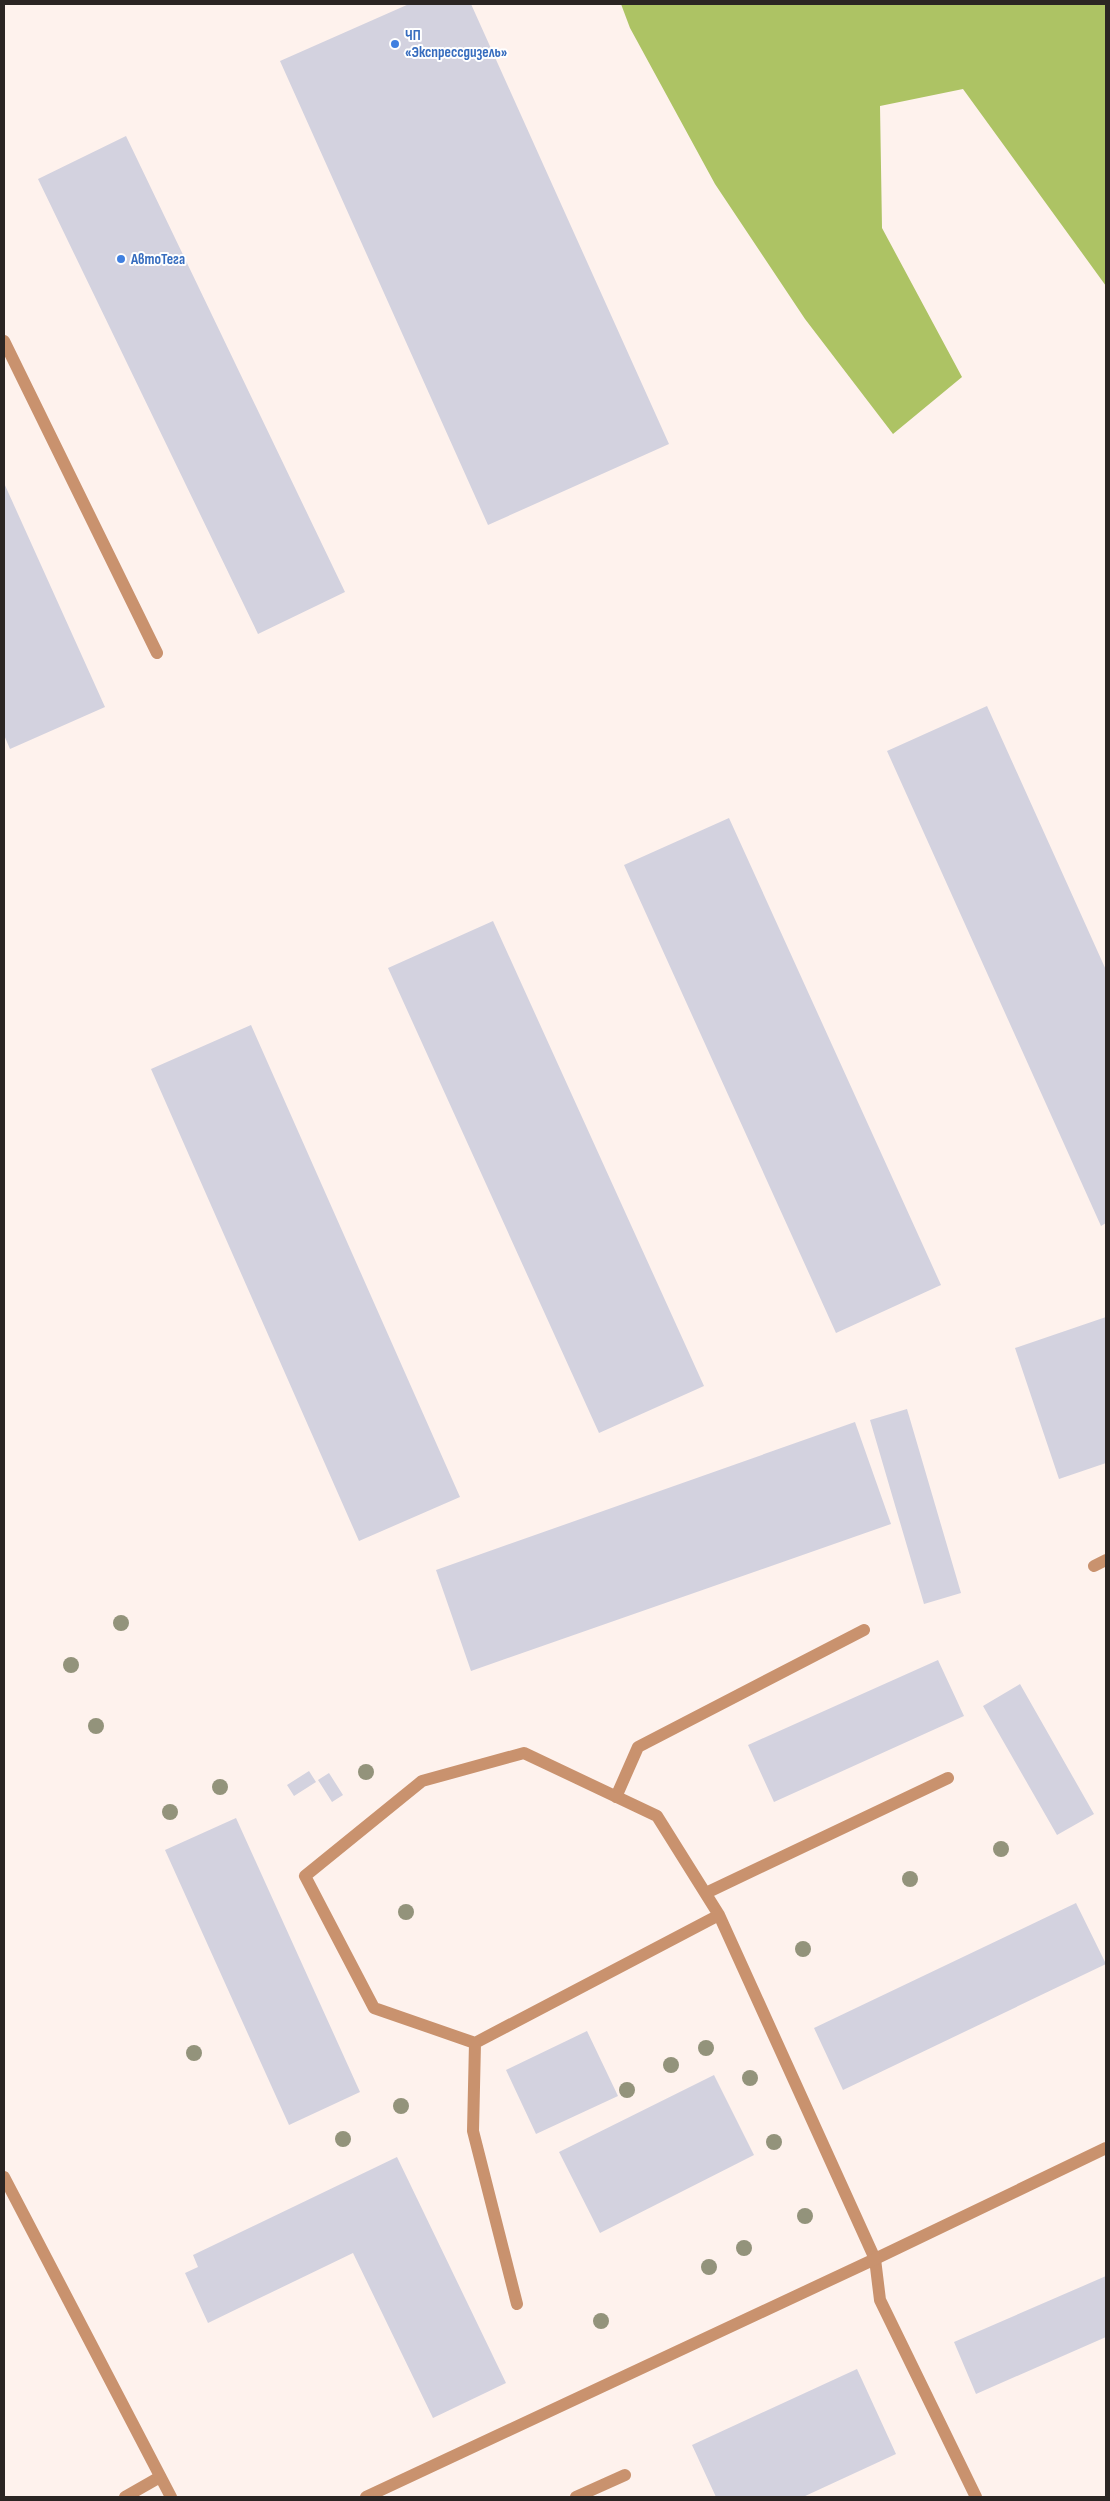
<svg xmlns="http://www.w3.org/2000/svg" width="1110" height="2501" viewBox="0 0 1110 2501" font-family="'Sofia Sans Condensed',sans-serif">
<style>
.forest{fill:#adc364}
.building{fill:#d3d2df}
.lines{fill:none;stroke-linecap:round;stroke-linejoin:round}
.lane{stroke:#c9926e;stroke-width:12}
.street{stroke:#c9926e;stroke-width:12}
.tree{fill:#93937b}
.shop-dot{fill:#3f7fe0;stroke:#fff;stroke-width:2}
.labels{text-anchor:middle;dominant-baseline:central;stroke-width:4;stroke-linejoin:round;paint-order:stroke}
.shop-label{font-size:15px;font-weight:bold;fill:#366cbe;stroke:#fff;text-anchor:start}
</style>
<rect width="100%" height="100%" fill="#fef2ed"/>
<path class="forest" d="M621,4h485v282l-143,-197 -83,17 2,122 80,149 -69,57 -88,-115 -90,-135 -85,-156z"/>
<path class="building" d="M409,4h62l198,440 -181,81 -208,-464z
M126,136l219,456 -87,42 -220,-455z
M4,483l101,224 -95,42 -6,-14z
M987,706l119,264v253l-5,3 -214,-475z
M729,818l212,467 -105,48 -212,-468z
M493,921l211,465 -105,47 -211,-465z
M251,1025l209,472 -101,44 -208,-472z
M1106,1317v146l-47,16 -44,-131z
M907,1409l54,184 -37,11 -54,-184z
M855,1422l36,102 -420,147 -35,-101z
M938,1660l26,56 -190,86 -26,-57z
M1020,1684l74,130 -37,21 -74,-129z
M309,1771l7,11 -22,14 -7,-11z
M329,1773l14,22 -11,7 -14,-22z
M236,1818l124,274 -71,33 -124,-275z
M1076,1903l30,61 -263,126 -29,-62z
M587,2031l31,65 -82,38 -30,-64z
M714,2075l40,80 -154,78 -41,-81z
M397,2157l109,226 -73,35 -80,-165 -145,70 -23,-50 13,-6 -5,-12z
M1106,2276v61l-130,57 -22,-52z
M857,2369l39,85 -93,43h-87l-24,-52z"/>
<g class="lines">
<path class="lane" d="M4,341l153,312
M1094,1566l12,-6
M616,1797l22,-50 226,-117
M706,1893l242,-115
M719,1915l-244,128 -101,-35 -69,-132 117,-95 102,-28 133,63 62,99 156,344 5,41 96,197
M475,2043l-2,88 44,173
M125,2497l35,-20
M576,2497l49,-22"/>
<path class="street" d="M4,2177l167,320
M366,2497l509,-238 231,-111"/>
</g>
<g class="tree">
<circle cx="121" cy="1623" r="8"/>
<circle cx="71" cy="1665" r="8"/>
<circle cx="96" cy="1726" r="8"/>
<circle cx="366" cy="1772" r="8"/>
<circle cx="220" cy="1787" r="8"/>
<circle cx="170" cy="1812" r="8"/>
<circle cx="1001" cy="1849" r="8"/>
<circle cx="910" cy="1879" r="8"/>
<circle cx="406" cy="1912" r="8"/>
<circle cx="803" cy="1949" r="8"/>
<circle cx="706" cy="2048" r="8"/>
<circle cx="194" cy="2053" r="8"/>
<circle cx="671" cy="2065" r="8"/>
<circle cx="750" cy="2078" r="8"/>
<circle cx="627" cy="2090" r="8"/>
<circle cx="401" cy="2106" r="8"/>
<circle cx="343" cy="2139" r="8"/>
<circle cx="774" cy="2142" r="8"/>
<circle cx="805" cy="2216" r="8"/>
<circle cx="744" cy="2248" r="8"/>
<circle cx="709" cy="2267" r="8"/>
<circle cx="601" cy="2321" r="8"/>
</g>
<g class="shop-dot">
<circle cx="395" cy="44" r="5"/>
<circle cx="121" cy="259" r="5"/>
</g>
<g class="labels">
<g class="shop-label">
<text x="405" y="35">ЧП<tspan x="405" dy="17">«Экспрессдизель»</tspan></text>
<text x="131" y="259">АвтоТега</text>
</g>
</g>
<rect width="1110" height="2501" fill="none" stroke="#2b2523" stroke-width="10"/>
</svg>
